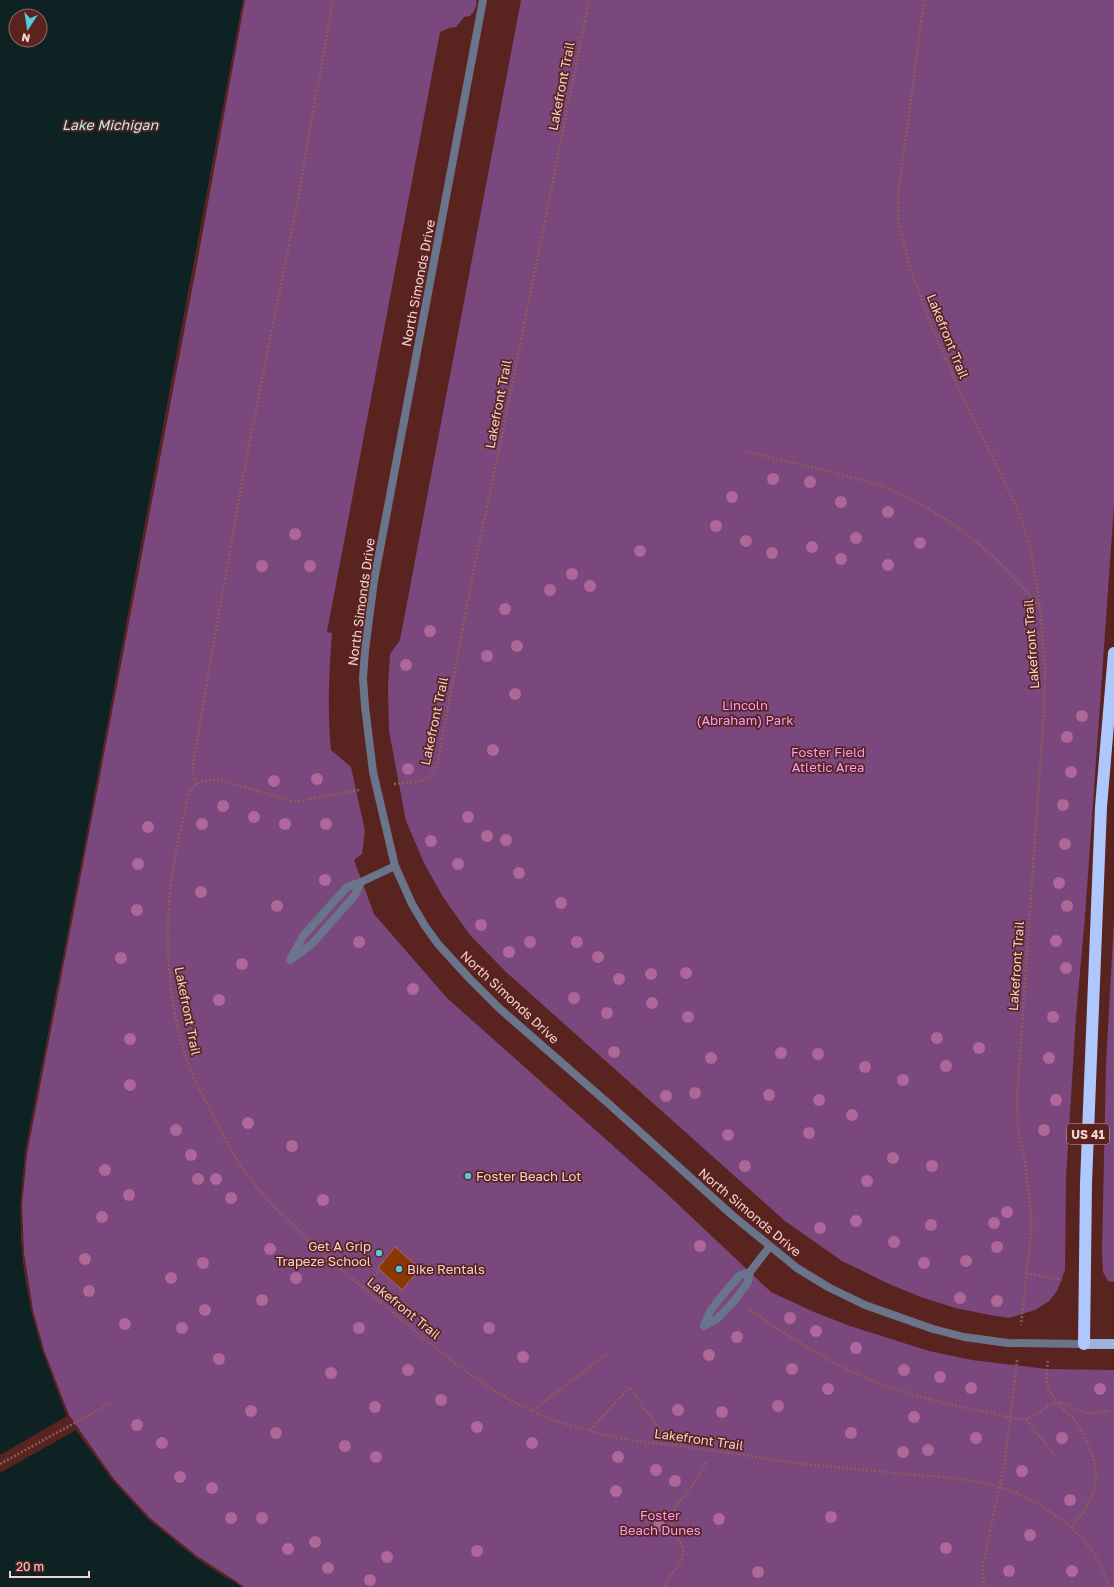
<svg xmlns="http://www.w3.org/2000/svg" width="1114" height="1587" viewBox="0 0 1114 1587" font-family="'Golos Text',sans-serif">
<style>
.green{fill:#7a487d}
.water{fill:#0e2123;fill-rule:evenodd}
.pier{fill:#592320}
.building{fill:#8b3703;stroke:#a66e54}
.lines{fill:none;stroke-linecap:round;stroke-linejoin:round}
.path{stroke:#8d5d5a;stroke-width:2.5;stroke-dasharray:2 2;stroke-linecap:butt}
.lane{stroke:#6a748a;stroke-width:8}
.primary{stroke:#9bb1de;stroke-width:10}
.highway{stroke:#aec8ff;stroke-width:12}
.tree{fill:#af6698}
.poi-dot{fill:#52cbd8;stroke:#592320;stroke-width:1.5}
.labels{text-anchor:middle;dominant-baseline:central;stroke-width:3.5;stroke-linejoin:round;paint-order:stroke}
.shield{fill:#592320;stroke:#c79e9a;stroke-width:1}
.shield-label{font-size:12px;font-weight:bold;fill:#f6d2cf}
.street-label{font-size:13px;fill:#f6d2cf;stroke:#592320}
.park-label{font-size:13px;fill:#f59dfa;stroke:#592320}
.poi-label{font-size:13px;fill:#f6d2cf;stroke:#592320;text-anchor:start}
.water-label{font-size:14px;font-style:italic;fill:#b3f1f8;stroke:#592320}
</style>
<rect width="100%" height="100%" fill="#592320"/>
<path class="green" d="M243,0h233c2,6 -2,11 -6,16l-6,1 -8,10 -7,1 -9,4 -113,600 5,1c-3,39 -5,77 -1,117l20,17 14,64 -3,23 -8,6 20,54 73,84 218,194 106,100 43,20 36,14 79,25 43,9 75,9 67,1v217h-871l-32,-19 -62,-48 -37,-40 -40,-57 -30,-73 -11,-39 -9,-58 -2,-48 5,-52 64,-330z
M521,0h593v505l-29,412 -9,99 -10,162 -1,92 -8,21 -8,10 -14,9 -26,8 -19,-3 -35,-7 -34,-11 -32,-13 -47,-23 -57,-40 -279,-249 -36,-37 -27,-38 -19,-34 -18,-42 -17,-90 -1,-44 2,-33 10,-14z
M1114,920v362l-6,-1 -5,-9 -1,-20 4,-188z"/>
<path class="water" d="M0,0h243l-154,823 -64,330c-3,34 -6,67 -3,100 4,44 17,87 32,129 5,11 8,23 13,34 7,13 17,25 26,37 40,57 89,100 150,134h-243zM16,16h24v24h-24z"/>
<path class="pier" d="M243,0h2l-47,258 -107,565 -64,331 -5,51 2,48 9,57 11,40 25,65 45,64 36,39 47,38 48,31 -19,-9 -30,-20 -47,-38 -37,-40 -36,-50 -76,43v-18l67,-39 -25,-66 -11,-39 -9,-58 -2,-48 5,-52 64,-330z"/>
<path class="building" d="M395,1247l25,22 -18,21 -24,-22z"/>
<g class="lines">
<path class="path" d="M924,0l-26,197v25l13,48 20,55 30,69 48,97 13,29 8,26 10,62 5,63 -1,39 -27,388 1,30 7,34 6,50v20l-10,93
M745,451c43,12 87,19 129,33 66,22 124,70 166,124
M197,784l-5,-14 10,-60 45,-255 50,-251 36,-204
M394,784c20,-3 36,2 44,-22l33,-179 33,-157 85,-426
M359,790l-59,11h-9l-67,-20c-14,-2 -28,-2 -35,12 -8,36 -18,73 -20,111 -4,52 2,109 19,159 6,18 16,34 24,51 13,25 26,51 44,72 38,45 84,83 129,120 46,38 94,81 149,106 20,10 45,15 67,22 29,8 60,9 90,14 35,4 70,10 105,15 32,4 65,6 98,10 33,3 73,4 105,14 32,9 72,35 92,62 8,12 13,25 19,38
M1026,1273l36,7
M363,1288l16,-18
M750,1310c37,26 76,51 118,69 34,15 77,25 113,32 12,2 35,9 45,8 12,-2 20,-16 32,-16 9,-1 15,6 23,8 10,4 20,1 30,-1
M1048,1361c-1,6 -2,14 -1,21 2,16 19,28 28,39 6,7 9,16 13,24 17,37 5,54 -17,83
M532,1411l75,-57
M1026,1419l28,35
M590,1430l40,-43 16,24 20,25 19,10
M0,1464l111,-61
M665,1587c3,-12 19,-23 18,-36 -2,-14 -16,-22 -10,-38 4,-11 14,-20 21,-30 5,-7 9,-14 13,-22
M984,1587l-1,-22 21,-99 13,-106"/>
<path class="lane" d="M483,0l-109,581 -9,69 -2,29 2,27 8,66 22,94 17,38 13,22 13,18 31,34 30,30 110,96 123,111 65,53 31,19 37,18 68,24 31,8 44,6 76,1
M293,958l19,-14 43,-49 6,-13
M290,960l13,-24 44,-49 14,-5 34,-16
M704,1326l14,-8 18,-19 12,-17 2,-10 20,-26
M704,1326l6,-15 16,-20 14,-16 10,-3"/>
<path class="primary" d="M1084,1344h30"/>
<path class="highway" d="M1084,1344l2,-161 15,-376 13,-154"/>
</g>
<g class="tree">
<circle cx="773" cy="479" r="6"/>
<circle cx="810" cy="482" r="6"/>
<circle cx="732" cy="497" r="6"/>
<circle cx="841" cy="502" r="6"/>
<circle cx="888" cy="512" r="6"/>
<circle cx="716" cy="526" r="6"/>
<circle cx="295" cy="534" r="6"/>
<circle cx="856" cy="538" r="6"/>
<circle cx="746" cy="541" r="6"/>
<circle cx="920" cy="543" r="6"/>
<circle cx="812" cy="547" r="6"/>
<circle cx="640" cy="551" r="6"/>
<circle cx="772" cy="553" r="6"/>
<circle cx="841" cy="559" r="6"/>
<circle cx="888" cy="565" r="6"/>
<circle cx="262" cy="566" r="6"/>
<circle cx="310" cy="566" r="6"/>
<circle cx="572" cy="574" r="6"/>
<circle cx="590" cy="586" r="6"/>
<circle cx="550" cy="590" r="6"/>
<circle cx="505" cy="609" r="6"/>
<circle cx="430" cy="631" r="6"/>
<circle cx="517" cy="646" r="6"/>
<circle cx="487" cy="656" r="6"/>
<circle cx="406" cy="665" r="6"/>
<circle cx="515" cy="694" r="6"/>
<circle cx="1082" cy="716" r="6"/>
<circle cx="1067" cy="737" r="6"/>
<circle cx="493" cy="750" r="6"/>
<circle cx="408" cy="769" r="6"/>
<circle cx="1071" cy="772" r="6"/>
<circle cx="317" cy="779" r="6"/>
<circle cx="274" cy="781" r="6"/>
<circle cx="1063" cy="805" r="6"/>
<circle cx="223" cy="806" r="6"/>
<circle cx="254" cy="817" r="6"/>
<circle cx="468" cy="817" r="6"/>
<circle cx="202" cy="824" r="6"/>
<circle cx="285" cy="824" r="6"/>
<circle cx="326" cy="824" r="6"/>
<circle cx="148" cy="827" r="6"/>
<circle cx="487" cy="836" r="6"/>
<circle cx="506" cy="840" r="6"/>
<circle cx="431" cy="841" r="6"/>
<circle cx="1065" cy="844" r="6"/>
<circle cx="138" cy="864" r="6"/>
<circle cx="458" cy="864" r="6"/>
<circle cx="519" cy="873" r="6"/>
<circle cx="325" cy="880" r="6"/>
<circle cx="1059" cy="883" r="6"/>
<circle cx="201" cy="892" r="6"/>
<circle cx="561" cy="903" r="6"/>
<circle cx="277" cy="906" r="6"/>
<circle cx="1067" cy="906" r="6"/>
<circle cx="137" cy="910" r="6"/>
<circle cx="481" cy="925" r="6"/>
<circle cx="1056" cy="941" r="6"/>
<circle cx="359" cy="942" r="6"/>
<circle cx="530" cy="942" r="6"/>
<circle cx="577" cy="942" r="6"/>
<circle cx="509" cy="952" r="6"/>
<circle cx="598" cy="957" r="6"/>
<circle cx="121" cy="958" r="6"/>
<circle cx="242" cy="964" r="6"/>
<circle cx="1066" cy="968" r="6"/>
<circle cx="686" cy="973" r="6"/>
<circle cx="651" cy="974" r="6"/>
<circle cx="619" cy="979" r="6"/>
<circle cx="413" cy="989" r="6"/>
<circle cx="574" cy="998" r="6"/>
<circle cx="219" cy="1000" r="6"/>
<circle cx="652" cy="1003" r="6"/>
<circle cx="607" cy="1013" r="6"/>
<circle cx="688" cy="1017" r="6"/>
<circle cx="1053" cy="1017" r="6"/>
<circle cx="937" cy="1038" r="6"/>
<circle cx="130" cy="1039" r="6"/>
<circle cx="979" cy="1048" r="6"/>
<circle cx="614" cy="1052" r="6"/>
<circle cx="781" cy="1053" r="6"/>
<circle cx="818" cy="1054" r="6"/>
<circle cx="711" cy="1058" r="6"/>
<circle cx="1049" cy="1058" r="6"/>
<circle cx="946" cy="1066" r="6"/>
<circle cx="865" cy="1067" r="6"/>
<circle cx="903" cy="1080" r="6"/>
<circle cx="130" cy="1085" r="6"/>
<circle cx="695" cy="1093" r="6"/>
<circle cx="769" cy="1095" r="6"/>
<circle cx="666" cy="1096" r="6"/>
<circle cx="819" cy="1100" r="6"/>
<circle cx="1056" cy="1100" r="6"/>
<circle cx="852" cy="1115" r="6"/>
<circle cx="248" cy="1123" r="6"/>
<circle cx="176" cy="1130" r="6"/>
<circle cx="1044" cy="1130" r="6"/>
<circle cx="809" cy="1133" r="6"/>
<circle cx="728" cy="1135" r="6"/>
<circle cx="292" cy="1146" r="6"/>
<circle cx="191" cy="1155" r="6"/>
<circle cx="893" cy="1158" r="6"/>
<circle cx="745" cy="1166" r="6"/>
<circle cx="932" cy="1166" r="6"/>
<circle cx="105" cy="1170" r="6"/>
<circle cx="198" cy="1179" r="6"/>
<circle cx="216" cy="1179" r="6"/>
<circle cx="867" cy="1181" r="6"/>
<circle cx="129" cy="1195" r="6"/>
<circle cx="231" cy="1198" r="6"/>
<circle cx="323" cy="1200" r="6"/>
<circle cx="1007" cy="1212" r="6"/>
<circle cx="102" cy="1217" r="6"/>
<circle cx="856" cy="1221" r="6"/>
<circle cx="994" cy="1223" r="6"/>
<circle cx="931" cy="1225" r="6"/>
<circle cx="820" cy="1228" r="6"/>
<circle cx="894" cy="1242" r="6"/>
<circle cx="700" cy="1246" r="6"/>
<circle cx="997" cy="1247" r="6"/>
<circle cx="270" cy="1249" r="6"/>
<circle cx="85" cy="1259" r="6"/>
<circle cx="966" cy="1261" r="6"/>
<circle cx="203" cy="1263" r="6"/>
<circle cx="924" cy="1263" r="6"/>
<circle cx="171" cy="1278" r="6"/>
<circle cx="296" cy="1278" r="6"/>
<circle cx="89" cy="1291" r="6"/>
<circle cx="960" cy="1298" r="6"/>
<circle cx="262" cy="1300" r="6"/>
<circle cx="997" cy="1301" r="6"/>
<circle cx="205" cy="1310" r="6"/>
<circle cx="790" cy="1318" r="6"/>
<circle cx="125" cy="1324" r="6"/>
<circle cx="182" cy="1328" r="6"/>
<circle cx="359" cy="1328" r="6"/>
<circle cx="489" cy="1328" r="6"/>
<circle cx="816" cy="1331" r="6"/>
<circle cx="737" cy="1337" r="6"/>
<circle cx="856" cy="1348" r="6"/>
<circle cx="709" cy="1355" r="6"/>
<circle cx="523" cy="1357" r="6"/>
<circle cx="219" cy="1359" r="6"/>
<circle cx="792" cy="1369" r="6"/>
<circle cx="408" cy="1370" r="6"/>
<circle cx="904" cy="1370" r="6"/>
<circle cx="331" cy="1373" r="6"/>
<circle cx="940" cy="1377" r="6"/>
<circle cx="971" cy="1388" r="6"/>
<circle cx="828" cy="1389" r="6"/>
<circle cx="1100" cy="1389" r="6"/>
<circle cx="441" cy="1400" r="6"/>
<circle cx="778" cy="1406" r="6"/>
<circle cx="375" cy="1407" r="6"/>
<circle cx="678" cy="1410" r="6"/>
<circle cx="251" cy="1411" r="6"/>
<circle cx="722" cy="1412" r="6"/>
<circle cx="914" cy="1417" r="6"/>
<circle cx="137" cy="1425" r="6"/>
<circle cx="477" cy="1427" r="6"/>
<circle cx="276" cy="1433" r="6"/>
<circle cx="851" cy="1433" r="6"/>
<circle cx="976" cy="1438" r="6"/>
<circle cx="1062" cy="1438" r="6"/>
<circle cx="162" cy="1443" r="6"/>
<circle cx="532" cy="1443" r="6"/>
<circle cx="345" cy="1446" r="6"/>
<circle cx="928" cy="1450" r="6"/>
<circle cx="903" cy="1452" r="6"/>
<circle cx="376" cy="1457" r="6"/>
<circle cx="618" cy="1457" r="6"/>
<circle cx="656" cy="1470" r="6"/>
<circle cx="1022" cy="1471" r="6"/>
<circle cx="180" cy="1477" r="6"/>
<circle cx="675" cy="1481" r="6"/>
<circle cx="212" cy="1488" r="6"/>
<circle cx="616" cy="1491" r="6"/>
<circle cx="1070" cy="1500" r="6"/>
<circle cx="831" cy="1517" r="6"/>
<circle cx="231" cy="1518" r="6"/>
<circle cx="262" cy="1518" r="6"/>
<circle cx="719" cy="1519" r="6"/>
<circle cx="659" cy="1526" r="6"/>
<circle cx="1030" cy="1535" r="6"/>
<circle cx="315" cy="1542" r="6"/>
<circle cx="946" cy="1548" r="6"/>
<circle cx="288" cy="1549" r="6"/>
<circle cx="477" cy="1551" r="6"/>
<circle cx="387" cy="1557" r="6"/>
<circle cx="328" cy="1568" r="6"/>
<circle cx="1009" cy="1571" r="6"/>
<circle cx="1072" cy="1571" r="6"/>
<circle cx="758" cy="1572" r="6"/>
<circle cx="370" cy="1580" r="6"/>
</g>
<g class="poi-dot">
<circle cx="468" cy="1176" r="4"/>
<circle cx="379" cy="1253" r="4"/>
<circle cx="399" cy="1269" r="4"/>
</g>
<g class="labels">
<rect class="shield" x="1067" y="1124" width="42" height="20" rx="3"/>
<g class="shield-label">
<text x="1088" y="1134">US 41</text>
</g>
<g class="street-label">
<text transform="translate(561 86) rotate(-79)">Lakefront Trail</text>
<text transform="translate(418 283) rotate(-79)">North Simonds Drive</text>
<text transform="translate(948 336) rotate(68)">Lakefront Trail</text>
<text transform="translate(498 404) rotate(-79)">Lakefront Trail</text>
<text transform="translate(361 602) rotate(-82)">North Simonds Drive</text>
<text transform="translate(1031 644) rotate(-94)">Lakefront Trail</text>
<text transform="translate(434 721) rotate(-78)">Lakefront Trail</text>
<text transform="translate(1016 966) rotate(-86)">Lakefront Trail</text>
<text transform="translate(510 997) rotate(43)">North Simonds Drive</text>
<text transform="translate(188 1011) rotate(79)">Lakefront Trail</text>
<text transform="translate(750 1212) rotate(40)">North Simonds Drive</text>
<text transform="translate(404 1308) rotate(39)">Lakefront Trail</text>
<text transform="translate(699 1439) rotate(8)">Lakefront Trail</text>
</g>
<g class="park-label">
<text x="745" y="705">Lincoln<tspan x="745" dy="15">(Abraham) Park</tspan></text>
<text x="828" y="752">Foster Field<tspan x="828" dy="15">Atletic Area</tspan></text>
<text x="660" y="1515">Foster<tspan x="660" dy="15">Beach Dunes</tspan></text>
</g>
<g class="poi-label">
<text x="476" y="1176">Foster Beach Lot</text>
<text x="371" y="1246" text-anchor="end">Get A Grip<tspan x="371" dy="15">Trapeze School</tspan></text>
<text x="407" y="1269">Bike Rentals</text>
</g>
<g class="water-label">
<text x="110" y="124">Lake Michigan</text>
</g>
</g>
<g transform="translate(28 28) rotate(192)"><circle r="19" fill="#592320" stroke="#986966"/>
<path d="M0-3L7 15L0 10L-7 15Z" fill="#52cbd8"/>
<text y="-6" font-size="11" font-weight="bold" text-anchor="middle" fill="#f6d2cf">N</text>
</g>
<path d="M10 1571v6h79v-6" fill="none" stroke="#f6d2cf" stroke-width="2"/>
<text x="16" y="1571" font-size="12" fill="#f6d2cf" stroke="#592320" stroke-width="3" paint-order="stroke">20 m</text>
</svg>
